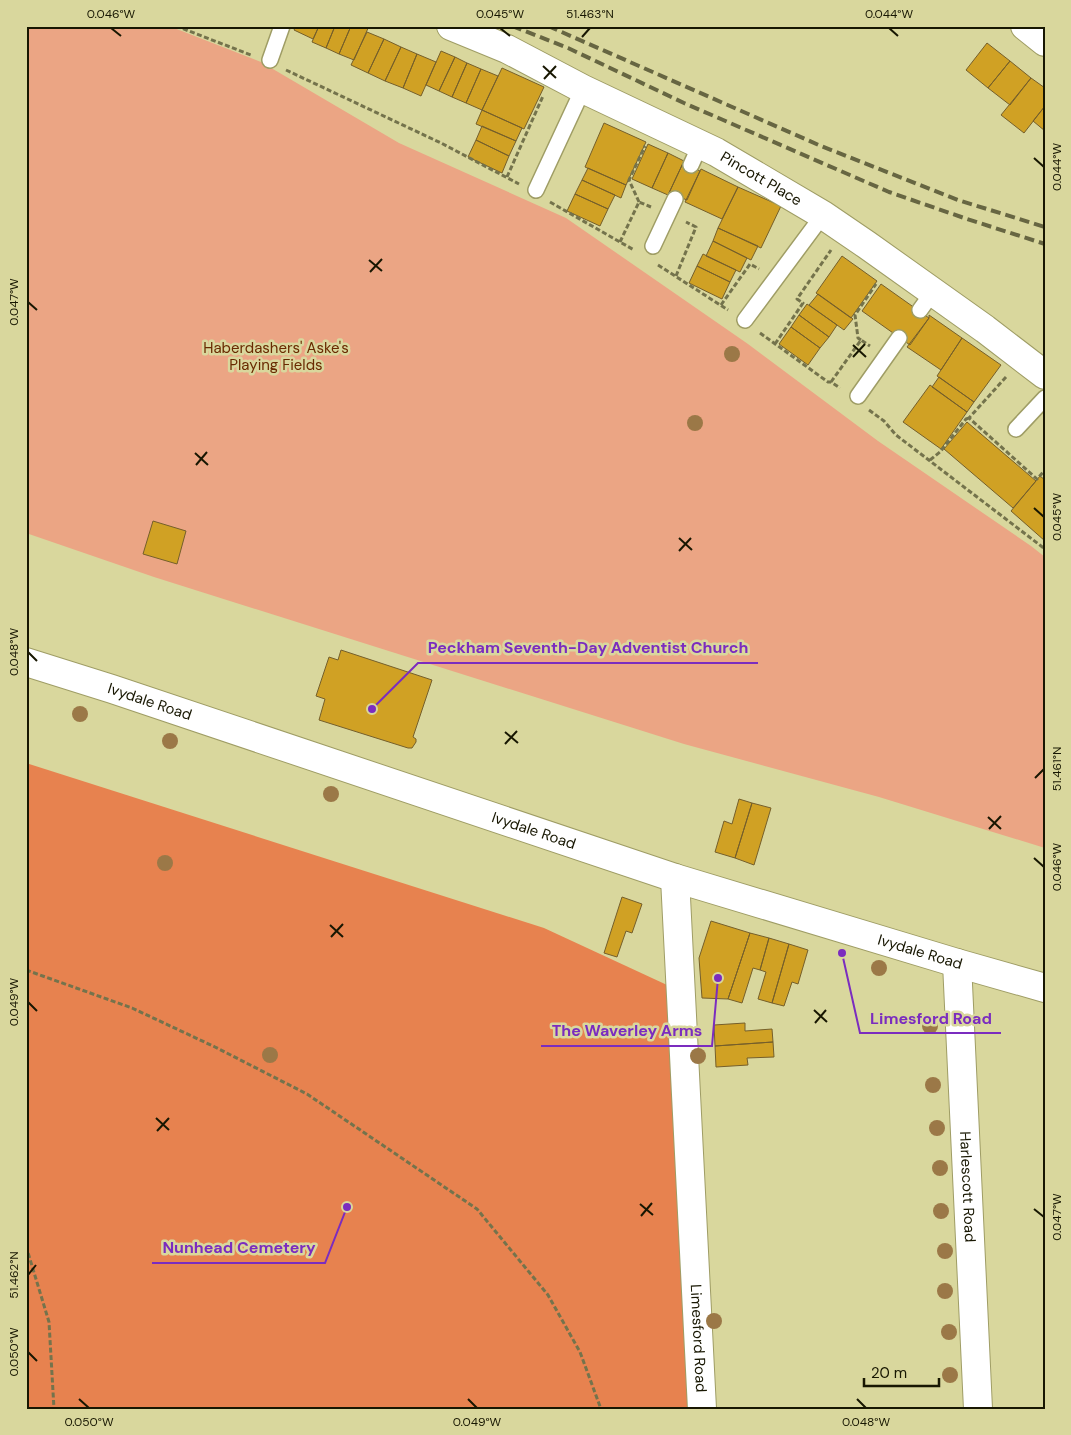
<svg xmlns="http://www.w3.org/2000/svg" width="1071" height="1435" viewBox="0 0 1071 1435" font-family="'DM Sans',sans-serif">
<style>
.green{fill:#eba584}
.forest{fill:#e7824f}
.building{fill:#d0a124;stroke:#755f2b}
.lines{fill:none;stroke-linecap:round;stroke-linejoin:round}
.lane-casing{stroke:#9f9d65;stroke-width:18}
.street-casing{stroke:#9f9d65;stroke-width:30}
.secondary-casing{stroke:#9f9d65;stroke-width:30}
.path{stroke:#74734c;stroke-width:3;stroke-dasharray:5 2.5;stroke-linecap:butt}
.lane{stroke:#fff;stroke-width:15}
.street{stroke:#fff;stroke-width:28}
.secondary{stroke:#fff;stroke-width:28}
.rail{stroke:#676642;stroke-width:4;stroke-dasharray:10 5;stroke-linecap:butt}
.tree{fill:#9b7847}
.ticks{fill:none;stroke:#181702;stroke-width:2}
.labels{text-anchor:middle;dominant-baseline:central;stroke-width:5;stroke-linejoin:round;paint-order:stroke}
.street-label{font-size:15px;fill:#181702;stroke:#d9d79d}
.park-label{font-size:15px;fill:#692a01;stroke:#d9d79d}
.leader{fill:none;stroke:#7b2cbf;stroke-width:2}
.callout-dot{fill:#7b2cbf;stroke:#d9d79d;stroke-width:2}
.callout-label{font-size:16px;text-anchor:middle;font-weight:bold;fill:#7b2cbf;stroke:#d9d79d;stroke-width:5;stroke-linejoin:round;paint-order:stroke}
.neatline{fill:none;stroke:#181702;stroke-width:2}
.ticks-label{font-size:12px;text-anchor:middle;fill:#181702}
</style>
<rect width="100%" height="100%" fill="#d9d79d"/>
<path class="green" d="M26,26h143l92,36 138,81 167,75 182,126 130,97 153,105 14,11v291l-166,-51 -195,-53 -530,-167 -128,-44z"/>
<path class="forest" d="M26,763l518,165 136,63 18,418h-672z"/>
<path class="building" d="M296,26h23l-6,13 -19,-9z
M319,26h16l-9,22 -14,-6z
M335,26h16l-12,28 -13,-6z
M351,26h18l-15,34 -15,-6z
M367,32l17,7 -16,34 -17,-8z
M384,39l17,8 -16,34 -17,-8z
M987,43l23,18 -22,27 -22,-18z
M401,47l16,7 -14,34 -18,-7z
M441,51l14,6 -16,34 -13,-6z
M417,54l19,8 -15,34 -18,-8z
M455,57l12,6 -15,34 -13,-6z
M1010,61l21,17 -21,27 -22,-17z
M467,63l14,6 -15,34 -14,-6z
M502,68l42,19 -20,42 -42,-19z
M481,69l17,7 -16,34 -16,-7z
M1031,78l14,10v18l-21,27 -23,-18z
M1045,106v25l-12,-10z
M482,110l40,18 -6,13 -40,-17z
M604,123l42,19 -20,43 -41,-18z
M482,126l34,15 -7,15 -33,-16z
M476,140l33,16 -7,17 -34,-16z
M648,144l20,9 -16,35 -20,-9z
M668,153l16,8 -16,34 -16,-7z
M683,163l17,8 -13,29 -18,-7z
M588,168l38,17 -5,13 -39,-18z
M701,169l37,18 -16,32 -37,-17z
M582,180l33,15 -7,14 -33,-15z
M738,187l43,19 -20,42 -43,-20z
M575,194l33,15 -8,17 -33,-15z
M718,228l40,18 -7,14 -38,-19z
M713,241l34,17 -7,14 -34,-16z
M703,254l33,16 -6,12 -33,-16z
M842,256l35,25 -26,37 -35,-25z
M697,266l33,16 -8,17 -33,-16z
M881,284l48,34 -19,27 -48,-34z
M818,294l35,25 -9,11 -35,-25z
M807,304l30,21 -8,12 -30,-22z
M799,315l30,22 -9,11 -29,-21z
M929,315l33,23 -21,32 -34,-23 22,-29z
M791,327l29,21 -12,17 -29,-21z
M962,338l39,27 -27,37 -37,-26z
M939,377l35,25 -7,10 -35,-25z
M930,385l37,27 -26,37 -38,-27z
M967,422l69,59 -23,27 -69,-59z
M1040,476l5,4v61l-34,-30z
M153,521l33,10 -9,33 -34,-10z
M341,650l91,30 -19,57 3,2v3l-4,6h-4l-89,-28 6,-21 -9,-3 13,-39 9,3z
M739,799l13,4 -17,55 -20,-6 9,-31 8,3z
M752,803l19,5 -17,57 -19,-7z
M622,897l20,7 -10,29 -6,-2 -9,26 -13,-4z
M711,921l39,12 -22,66 -26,-1 -3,-40z
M750,933l19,5 -9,32 -7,-2 -11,35 -14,-4z
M769,938l20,6 -17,59 -14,-4 8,-27 -6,-2z
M789,944l19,6 -10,34 -6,-2 -8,24 -12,-3z
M745,1023v8l27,-2 1,13 -58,4 -1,-21z
M773,1042l1,15 -27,1 1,7 -32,2 -1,-21z"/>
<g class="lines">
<g class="lane-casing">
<path id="lane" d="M270,60l12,-34
M691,165l9,-20
M536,190l47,-101
M653,246l22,-47
M920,310l13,-18
M745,320l78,-105
M858,396l41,-58
M1016,429l29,-31"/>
</g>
<g class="street-casing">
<g id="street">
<path id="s1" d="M451,26l56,23 76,40 133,63 107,63 44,30 118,84 60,46"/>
<path id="s2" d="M26,662l86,27 563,189 282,85 88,25"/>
<path id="s3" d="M675,878l27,531"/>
<path id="s4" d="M957,963l21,446"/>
</g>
</g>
<g class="secondary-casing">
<path id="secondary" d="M1025,26l20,16"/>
</g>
<path class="path" d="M176,26l75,29
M286,70l155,73 78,41
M507,177l36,-81
M550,202l84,48
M639,202l-10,-22 16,-34
M620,242l19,-40 12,5
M658,265l70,45
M676,276l20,-49 -10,-5
M721,305l29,-41 9,5
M760,333l68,49h3l9,6
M861,340l-3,-2 -3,-23 21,-31
M775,344l28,-41 -6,-4 34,-49
M1006,377l-37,41 68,61 8,-9
M831,382l30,-42 9,6
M869,410l15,11 12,14 149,114
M930,460l10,-8 26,-33 3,-1
M26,970l106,38 83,39 92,47 170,115 71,86 32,57 21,57
M26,1246l23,76 5,87"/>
<use href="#lane" class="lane"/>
<use href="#street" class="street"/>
<use href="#secondary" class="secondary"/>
<path class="rail" d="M512,26l56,22 116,55 205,89 78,27 78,25
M548,26l273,120 137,54 87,27"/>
</g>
<g class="tree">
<circle cx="732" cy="354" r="8"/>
<circle cx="695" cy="423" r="8"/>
<circle cx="80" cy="714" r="8"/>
<circle cx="170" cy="741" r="8"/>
<circle cx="331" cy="794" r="8"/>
<circle cx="165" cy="863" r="8"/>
<circle cx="879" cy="968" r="8"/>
<circle cx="930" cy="1026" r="8"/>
<circle cx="270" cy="1055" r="8"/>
<circle cx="698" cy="1056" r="8"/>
<circle cx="933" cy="1085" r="8"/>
<circle cx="937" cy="1128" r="8"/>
<circle cx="940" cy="1168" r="8"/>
<circle cx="941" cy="1211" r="8"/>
<circle cx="945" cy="1251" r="8"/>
<circle cx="945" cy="1291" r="8"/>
<circle cx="714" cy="1321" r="8"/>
<circle cx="949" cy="1332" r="8"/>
<circle cx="950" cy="1375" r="8"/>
</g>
<path class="ticks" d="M111,28l10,8M500,28l10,8M889,28l9,8M582,37l8,-9M543,66l13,12M544,79l12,-13M1034,158l10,9M369,260l13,11M370,272l12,-13M28,302l9,8M853,345l13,12M853,357l12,-13M195,453l13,12M196,465l11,-13M1034,508l10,9M679,538l13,12M679,551l12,-13M28,652l9,9M505,732l13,11M505,744l12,-13M1035,778l9,-9M988,817l13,12M989,829l12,-13M1034,858l10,9M330,925l13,12M331,937l12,-13M28,1002l9,9M814,1010l13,12M815,1023l11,-13M156,1118l13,12M157,1131l12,-13M640,1204l13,11M1034,1209l10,8M641,1216l11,-13M28,1275l8,-10M28,1352l9,9M79,1399l10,9M468,1399l9,9M857,1399l9,9"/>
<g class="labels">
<g class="street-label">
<text stroke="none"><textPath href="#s1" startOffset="346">Pincott Place</textPath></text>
<text stroke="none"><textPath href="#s2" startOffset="130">Ivydale Road</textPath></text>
<text stroke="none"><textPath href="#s2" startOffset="535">Ivydale Road</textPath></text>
<text stroke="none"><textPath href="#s2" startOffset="940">Ivydale Road</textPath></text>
<text stroke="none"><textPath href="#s4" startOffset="224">Harlescott Road</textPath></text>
<text stroke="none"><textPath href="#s3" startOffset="461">Limesford Road</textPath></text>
</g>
<g class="park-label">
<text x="276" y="348">Haberdashers' Aske's<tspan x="276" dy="17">Playing Fields</tspan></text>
</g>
</g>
<path class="leader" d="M372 709L418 663H758M842 953L860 1033H1001M718 978L712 1046H541M347 1207L325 1263H152"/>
<g class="callout-dot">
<circle cx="372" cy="709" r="5"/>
<circle cx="842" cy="953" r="5"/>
<circle cx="718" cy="978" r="5"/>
<circle cx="347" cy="1207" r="5"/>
</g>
<g class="callout-label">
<text x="588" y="653">Peckham Seventh-Day Adventist Church</text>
<text x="931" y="1024">Limesford Road</text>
<text x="627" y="1036">The Waverley Arms</text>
<text x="239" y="1253">Nunhead Cemetery</text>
</g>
<rect width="1071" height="1435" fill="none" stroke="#d9d79d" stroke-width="55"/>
<path d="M864 1378v8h75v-8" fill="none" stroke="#181702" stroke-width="2.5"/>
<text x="871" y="1378" font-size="15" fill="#181702" stroke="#d9d79d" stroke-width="4" paint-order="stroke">20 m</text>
<rect x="28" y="28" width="1016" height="1380" class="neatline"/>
<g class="ticks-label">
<text x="111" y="18">0.046°W</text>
<text x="500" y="18">0.045°W</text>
<text x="590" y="18">51.463°N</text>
<text x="889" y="18">0.044°W</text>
<text transform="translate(1057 167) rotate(-90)" y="4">0.044°W</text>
<text transform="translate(14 302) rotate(-90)" y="4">0.047°W</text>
<text transform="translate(1057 517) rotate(-90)" y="4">0.045°W</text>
<text transform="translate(14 652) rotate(-90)" y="4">0.048°W</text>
<text transform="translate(1057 769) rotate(-90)" y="4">51.461°N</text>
<text transform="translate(1057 867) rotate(-90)" y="4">0.046°W</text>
<text transform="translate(14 1002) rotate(-90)" y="4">0.049°W</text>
<text transform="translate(1057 1217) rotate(-90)" y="4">0.047°W</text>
<text transform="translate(14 1275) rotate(-90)" y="4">51.462°N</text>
<text transform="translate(14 1352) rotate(-90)" y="4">0.050°W</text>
<text x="89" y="1426">0.050°W</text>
<text x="477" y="1426">0.049°W</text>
<text x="866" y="1426">0.048°W</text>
</g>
</svg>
